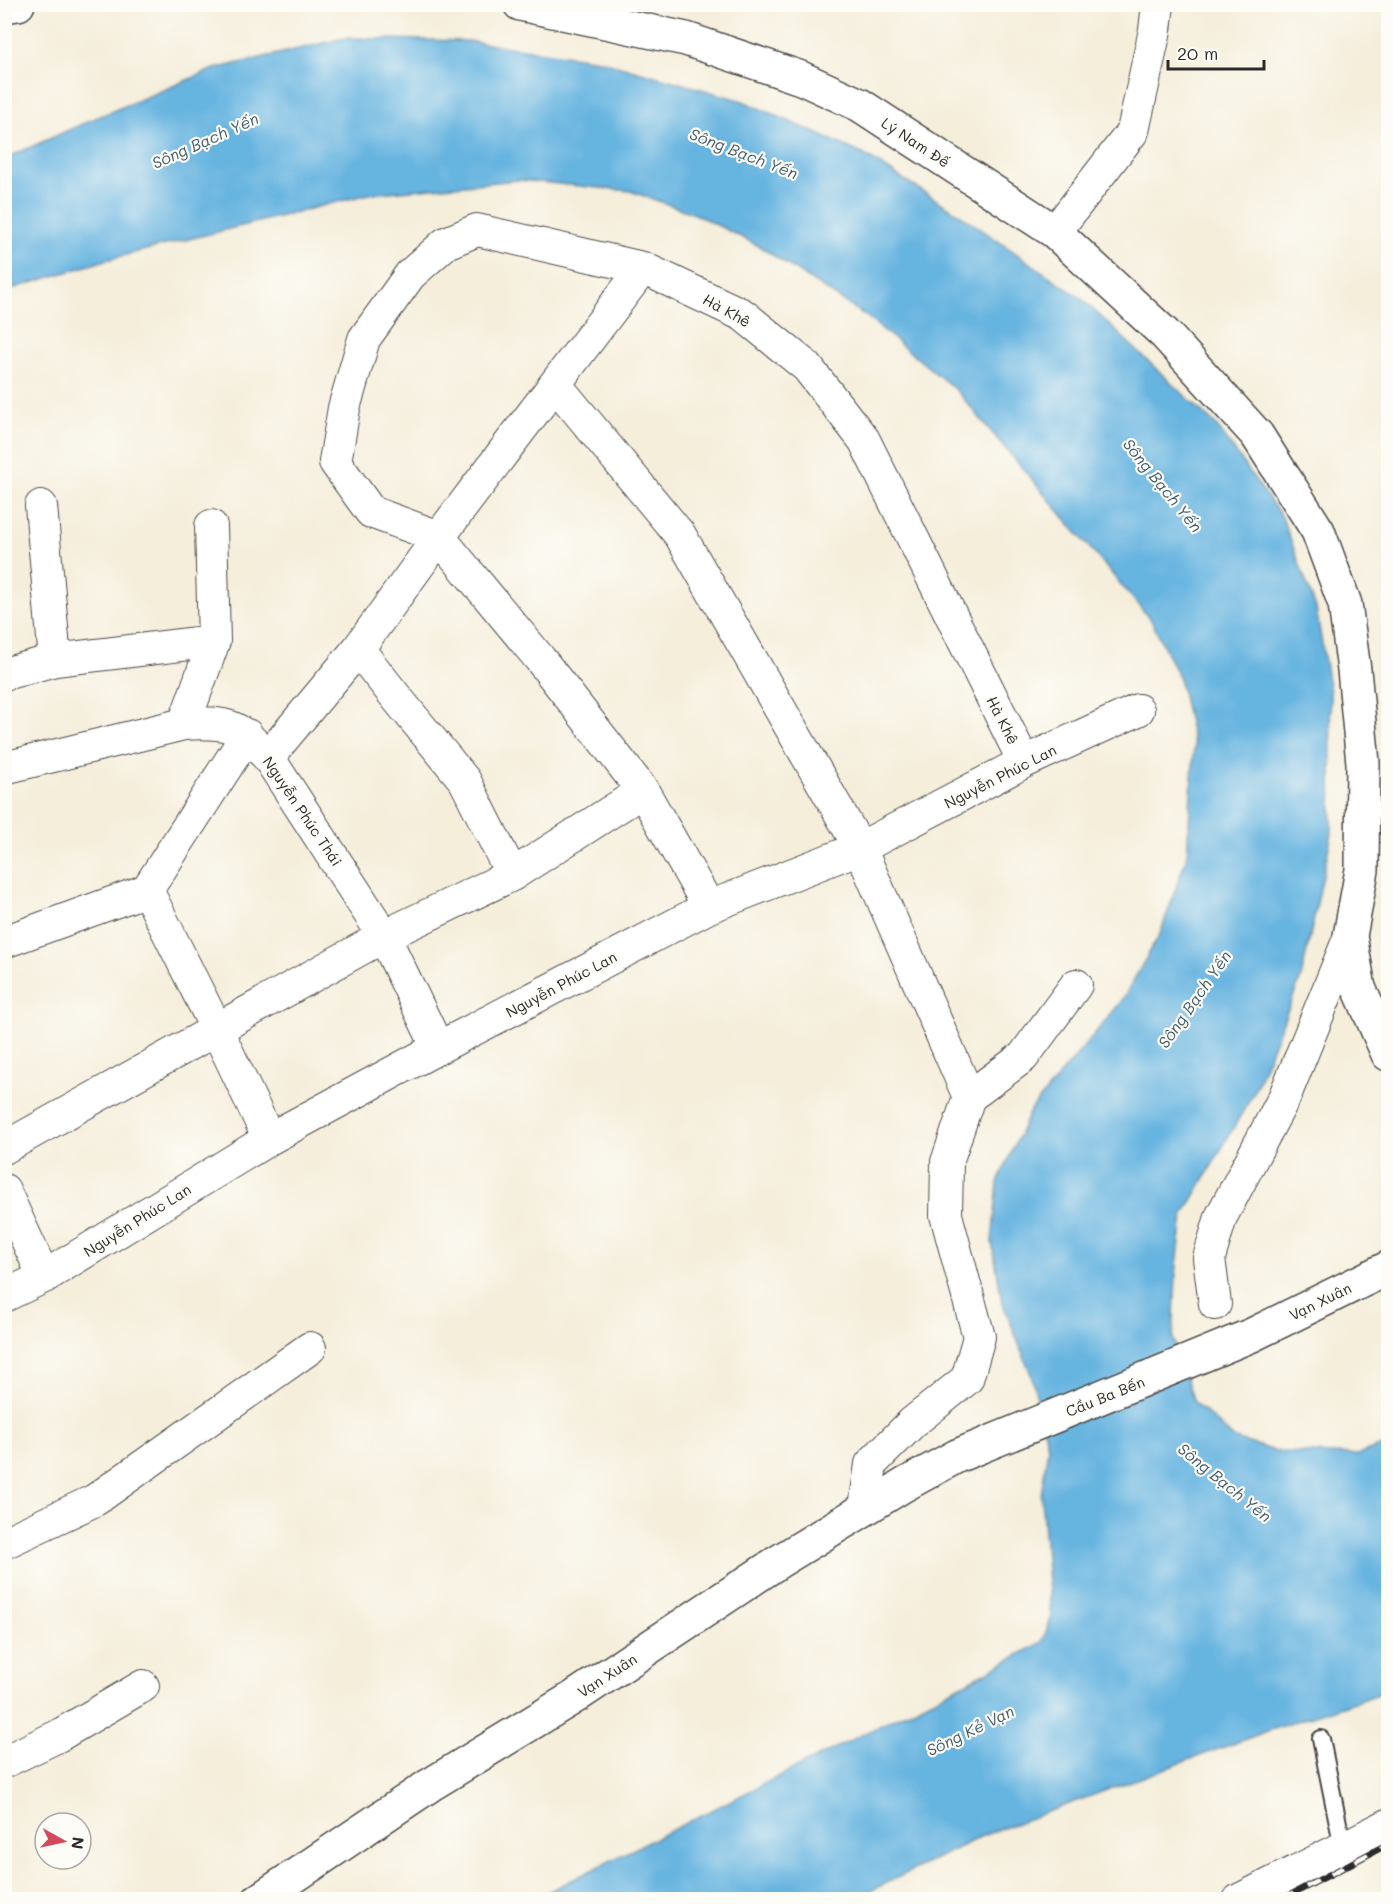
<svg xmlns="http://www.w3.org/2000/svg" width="1393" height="1904" viewBox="0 0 1393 1904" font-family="Mali,sans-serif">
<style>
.water{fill:#66b4e0;stroke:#487086;stroke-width:1.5}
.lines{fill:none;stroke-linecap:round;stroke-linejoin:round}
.service-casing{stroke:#494845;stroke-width:20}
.minor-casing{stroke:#494845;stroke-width:34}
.tertiary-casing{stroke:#494845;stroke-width:36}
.service{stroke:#fff;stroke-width:16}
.minor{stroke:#fff;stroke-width:32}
.tertiary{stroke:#fff;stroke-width:33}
.rail-casing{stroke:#2b2b2b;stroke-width:7}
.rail{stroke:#fdfcf7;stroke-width:4.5;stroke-dasharray:14;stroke-linecap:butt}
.labels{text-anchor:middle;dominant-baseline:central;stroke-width:4.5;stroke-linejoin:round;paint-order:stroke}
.street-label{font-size:15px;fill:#2b2b2b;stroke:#fdfcf7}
.water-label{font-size:16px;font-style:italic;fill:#405b6a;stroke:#fdfcf7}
</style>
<rect width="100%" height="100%" fill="#fdfcf7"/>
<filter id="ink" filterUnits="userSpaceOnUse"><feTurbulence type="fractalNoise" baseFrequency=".0167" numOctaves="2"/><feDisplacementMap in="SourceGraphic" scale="12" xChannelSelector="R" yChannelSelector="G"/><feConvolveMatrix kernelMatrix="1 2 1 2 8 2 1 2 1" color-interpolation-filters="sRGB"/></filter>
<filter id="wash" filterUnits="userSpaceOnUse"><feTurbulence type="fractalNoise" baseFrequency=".008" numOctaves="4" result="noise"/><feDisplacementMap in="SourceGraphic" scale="24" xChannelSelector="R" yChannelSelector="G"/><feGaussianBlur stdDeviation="1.35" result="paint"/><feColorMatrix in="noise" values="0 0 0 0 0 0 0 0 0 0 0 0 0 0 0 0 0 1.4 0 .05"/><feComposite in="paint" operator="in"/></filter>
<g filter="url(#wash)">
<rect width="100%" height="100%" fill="#f5eedb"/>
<path class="water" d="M345,38l122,3 132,19 144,41 120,53 96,60 122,84 135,127 66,92 34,91 14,84 2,141 -31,145 -47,114 -71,124 -7,59 -3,64 21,63 41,37 44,13 78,3 31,-11v247l-115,38 -291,107 -128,63h-320l451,-226 57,-31 9,-23 -10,-124 7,-48 -16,-70 -30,-76 -10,-60 6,-59 32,-71 91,-109 40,-70 26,-77 7,-110 -15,-67 -28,-58 -195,-230 -90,-74 -107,-70 -64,-32 -65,-23 -112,-11 -149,14 -263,66 -101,31 -1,-132 94,-42 116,-48z"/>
</g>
<g filter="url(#ink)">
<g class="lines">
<g class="service-casing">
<path id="service" d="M1321,1739l22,109"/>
</g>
<g class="minor-casing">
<path id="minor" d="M1055,232l78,-101 22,-101 3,-26
M555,384l125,151 180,313 109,249
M41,506l14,154
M358,649l38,48 69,84 47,94
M4,674l51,-14 159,-19
M184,724l30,-83 -3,-115
M268,757l90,-108 81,-112 204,-269
M4,768l180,-44c45,-3 53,1 84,33l116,179 54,112
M147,890l70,140 52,109
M709,907l-66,-116 -103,-132 -101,-122 -68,-25 -36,-50 9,-54 20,-69 46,-64 36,-32 31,-13 166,38 100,47 64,52 57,73 160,322
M4,942l143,-52 100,-155
M4,1148l380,-212 128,-61 131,-84
M4,1190l40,87
M4,1296l40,-19 225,-138 169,-91 271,-141 151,-59 164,-86 114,-52
M1215,1304l-6,-46 12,-41 63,-119 66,-162
M865,1508l6,-44 41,-41 55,-44 12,-42 -33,-122 1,-53 22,-65 54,-40 53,-72
M4,1543l91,-43 215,-152
M4,1762l54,-26 85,-50
M1239,1900l149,-75"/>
</g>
<g class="tertiary-casing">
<path id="tertiary" d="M520,4l166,35 115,39 59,27 195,127 110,102 92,101 61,96 27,73 9,66 9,93 -1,107 -12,66 9,52 29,66
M4,6l14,-2
M259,1900l171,-115 146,-89 202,-134 126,-77 53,-29 295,-121 136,-67"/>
</g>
<use href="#service" class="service"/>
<use href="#minor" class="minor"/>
<use href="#tertiary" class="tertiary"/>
<g class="rail-casing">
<path id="rail" d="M1281,1900l107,-56"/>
</g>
<use href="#rail" class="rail"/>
</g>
</g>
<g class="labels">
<g class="street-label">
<text transform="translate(916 142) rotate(33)">Lý Nam Đế</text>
<text transform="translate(727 310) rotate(29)">Hà Khê</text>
<text transform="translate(1003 720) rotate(63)">Hà Khê</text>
<text transform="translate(1000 776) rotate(-27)">Nguyễn Phúc Lan</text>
<text transform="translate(303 811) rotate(56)">Nguyễn Phúc Thái</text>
<text transform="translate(561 984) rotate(-28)">Nguyễn Phúc Lan</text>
<text transform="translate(137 1220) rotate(-32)">Nguyễn Phúc Lan</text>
<text transform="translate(1320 1301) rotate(-26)">Vạn Xuân</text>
<text transform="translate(1105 1396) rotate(-22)">Cầu Ba Bến</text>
<text transform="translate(607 1675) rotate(-33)">Vạn Xuân</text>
</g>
<g class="water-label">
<text transform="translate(205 140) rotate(-24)">Sông Bạch Yến</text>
<text transform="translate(744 153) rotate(21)">Sông Bạch Yến</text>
<text transform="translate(1163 485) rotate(51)">Sông Bạch Yến</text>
<text transform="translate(1194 999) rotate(-55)">Sông Bạch Yến</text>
<text transform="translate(1225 1482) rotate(39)">Sông Bạch Yến</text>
<text transform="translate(970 1730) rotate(-26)">Sông Kẻ Vạn</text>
</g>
</g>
<rect width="1393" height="1904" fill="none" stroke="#fdfcf7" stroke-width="24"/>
<g transform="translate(63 1841) rotate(98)"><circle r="28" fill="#fdfcf7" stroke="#a9a8a5" stroke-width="1.5"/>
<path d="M0-4.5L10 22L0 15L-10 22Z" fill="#d1495b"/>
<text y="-9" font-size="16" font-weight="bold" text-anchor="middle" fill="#2b2b2b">N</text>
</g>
<path d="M1168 60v9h96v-9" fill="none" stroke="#2b2b2b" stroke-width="3"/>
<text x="1177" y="60" font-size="18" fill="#2b2b2b" stroke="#fdfcf7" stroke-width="4.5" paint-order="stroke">20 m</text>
</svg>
